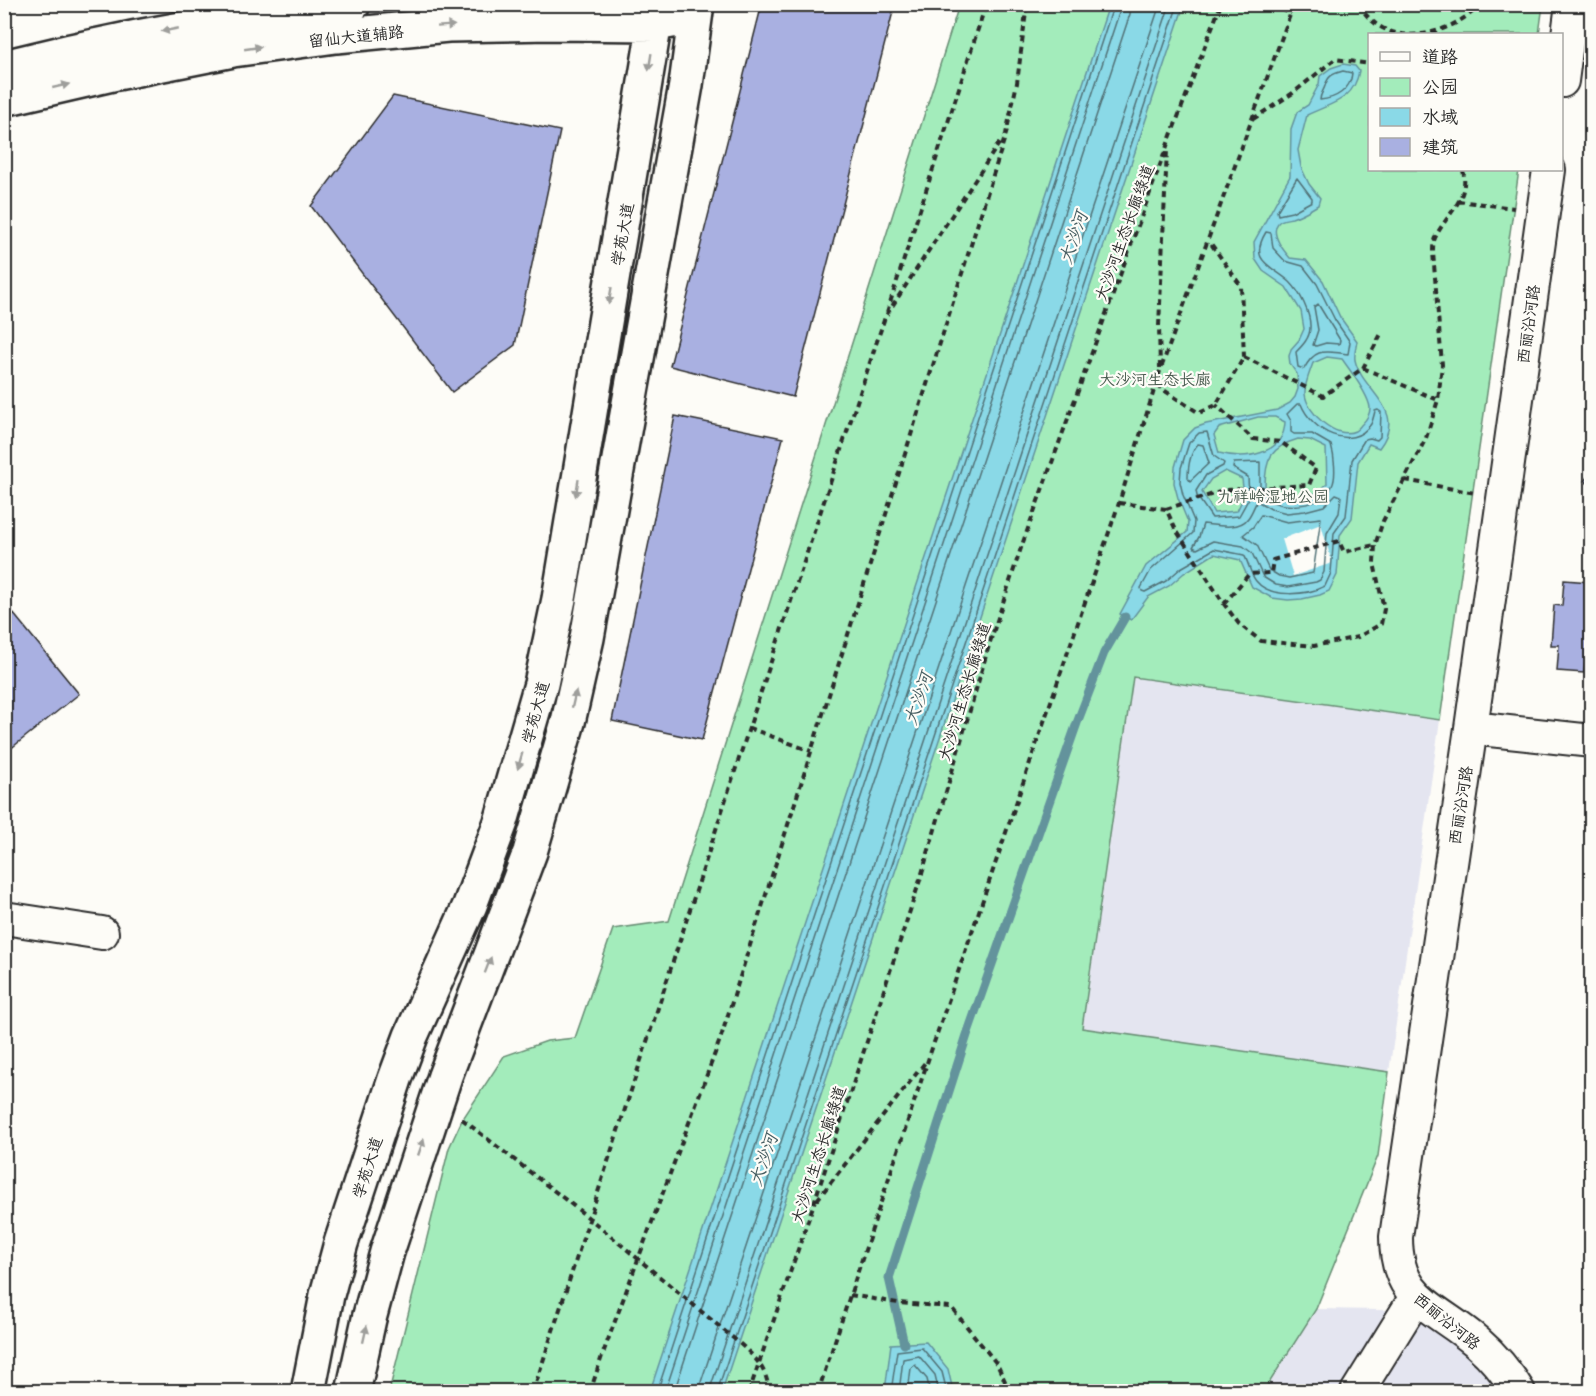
<svg xmlns="http://www.w3.org/2000/svg" width="1596" height="1396" viewBox="0 0 1596 1396" font-family="'Playpen Sans','LXGW WenKai TC',sans-serif">
<style>
.built{fill:#e4e5f0}
.green{fill:#a3ecbb;stroke:#678c73;stroke-width:1.5}
.water{fill:#8ad9e7;stroke:#64939c;stroke-width:1.5;fill-rule:evenodd}
.pier{fill:#fdfcf7}
.lines{fill:none;stroke-linecap:round;stroke-linejoin:round}
.shore{stroke:#517176;stroke-width:1.5}
.stream{stroke:#64939c;stroke-width:9}
.building{fill:#a9b0e1;stroke:#2b2b2b;stroke-width:1.5}
.street-casing{stroke:#2b2b2b;stroke-width:36}
.secondary-casing{stroke:#2b2b2b;stroke-width:38}
.path{stroke:#2b2b2b;stroke-width:4;stroke-dasharray:6 4.5;stroke-linecap:butt}
.street{stroke:#fdfcf7;stroke-width:32}
.secondary{stroke:#fdfcf7;stroke-width:33}
.oneway{fill:#9e9e9b}
.labels{text-anchor:middle;dominant-baseline:central;stroke-width:4.5;stroke-linejoin:round;paint-order:stroke}
.street-label{font-size:16px;fill:#2b2b2b;stroke:#fdfcf7}
.park-label{font-size:16px;fill:#495b4f;stroke:#fdfcf7}
.water-label{font-size:18px;font-style:italic;fill:#485f63;stroke:#fdfcf7}
</style>
<rect width="100%" height="100%" fill="#fdfcf7"/>
<filter id="ink" filterUnits="userSpaceOnUse"><feTurbulence type="fractalNoise" baseFrequency=".0167" numOctaves="2"/><feDisplacementMap in="SourceGraphic" scale="12" xChannelSelector="R" yChannelSelector="G"/><feConvolveMatrix kernelMatrix="1 2 1 2 8 2 1 2 1" color-interpolation-filters="sRGB"/></filter>
<g filter="url(#ink)">
<path class="built" d="M1133,677l307,43 -51,352 -307,-44z
M1316,1309l132,2 77,81h-261z"/>
<path class="green" d="M959,5h584l-4,29h-169v136h149l-79,550 -307,-43 -51,351 307,44 -11,84 -62,153 -52,82 -875,1 60,-244 13,-28 42,-64 43,-15 28,-3 38,-109 56,-8z"/>
<path class="water" d="M1109,5h75l-462,1386h-72z
M1343,64l12,2 4,5c-5,30 -28,32 -52,44l-9,35 3,17 8,17 11,14 -2,7c-8,5 -17,10 -26,13 -4,1 -11,1 -14,5 -8,10 5,27 12,35l16,2 17,21 17,36 17,24c-1,6 -3,13 -2,19 7,32 54,49 24,88l-10,-4 -11,18 -6,56 -12,17 -3,40 -8,16 -9,4 -18,4 -14,1 -16,-2 -20,-11 -12,-27 -26,-6 -30,19 -15,13 -21,11 -17,23 -11,-6 26,-48 41,-34 1,-10 -10,-24 -4,-15 1,-16 8,-27 12,-12 11,-4 71,-14 13,-7 5,-6 3,-8 -1,-15 -7,-10 -1,-8 2,-7 8,-9 5,-11 -3,-18 -15,-24 -23,-16 -8,-12 -1,-17 36,-66 1,-47 6,-17 11,-7 11,-21 1,-8 11,-8zM1327,357l15,2c8,11 27,36 28,49 0,6 -4,12 -8,16 -2,2 -4,5 -7,7 -19,9 -48,-18 -50,-37 -1,-9 5,-22 8,-31zM1258,417h17l10,5c-1,33 -40,38 -66,31l-5,-18 5,-7zM1298,439l12,1 16,8 1,36c-17,18 -44,21 -62,3 0,-28 6,-40 33,-48zM1225,471l17,8 2,17 -7,15 -23,2 -12,-21 9,-13z
M926,1342l22,27 5,22h-68l6,-47z"/>
<path class="pier" d="M1321,524l11,39 -39,13 -11,-37z"/>
<g class="lines">
<path class="shore" d="M1343,71l9,2c-1,17 -17,26 -32,27 0,-6 3,-8 5,-14 3,-10 7,-12 18,-15z
M1297,178l15,20v3l-20,11 -14,3 -1,-4z
M1266,232l5,1 2,15 12,13 18,5 14,18 18,36 15,22 -2,12c-22,-2 -32,-8 -44,15l-6,-2 -2,-15c6,-6 14,-14 14,-24 1,-14 -10,-36 -20,-46 -19,-17 -42,-20 -24,-50z
M1318,304l22,36 -1,4 -13,-1 -10,3 -3,-1 5,-15 -4,-23z
M1297,404h4c10,26 50,49 70,20 2,-4 3,-9 4,-13l3,-1 3,2 -1,25 -3,3 -7,-2 -5,1 -13,21 -6,56 -12,17 -3,40 -6,13c-17,9 -55,13 -69,-5 -6,-7 -7,-18 -12,-26l-30,-6 -33,19 -15,13 -21,11 -3,-1 -1,-3 10,-18 42,-37 1,-12 -11,-26 -3,-13 1,-14 8,-25 10,-10 8,-1 7,24 10,7 -1,3 -17,9 -10,16 1,5 15,22 27,-2 10,-18 -1,-21 -15,-9 1,-5 26,-1v27c3,5 8,11 13,13 17,7 51,4 59,-16 5,-10 2,-31 -1,-41l-19,-11h-18l-3,-2v-11l-4,-7z
M1198,444l5,1 6,18 -19,18 -2,-3c0,-11 2,-25 10,-34z
M1336,494l5,2 -2,17 -12,20 -3,39 -4,8 -4,2 -28,5 -12,-2 -13,-8 -11,-24 -9,-7 -30,-5 -16,8 -4,-2 6,-10 4,-13c12,1 36,7 45,-6 4,-5 6,-12 9,-17l14,8 16,4 18,-2 19,-5z
M1261,515l26,7 34,-4 -8,55 -24,5 -10,-2 -10,-6 -12,-25 -14,-10 10,-8z
M657,1392l457,-1388
M665,1392l457,-1388
M674,1392l456,-1378 1,-10
M700,1392l1,-10 459,-1378
M709,1392l461,-1388
M717,1392l461,-1388
M891,1392l6,-41 25,-3 20,24 5,20
M899,1392l4,-33 16,-3 16,19 4,17
M908,1392l3,-24 4,-3 12,14 3,13"/>
<path class="stream" d="M904,1344l-15,-66 78,-243 110,-312 27,-70 21,-36"/>
</g>
<path class="building" d="M762,4h133l-102,393 -123,-31z
M393,96l167,35 -45,214 -63,47 -141,-186z
M675,416l108,22 -81,302 -90,-19z
M1592,471v15l-8,-5z
M1564,580l26,2 2,83 -7,-1 -1,9 -27,-2 2,-26h-8l3,-40 8,1z
M4,602l75,92 -75,60z"/>
<g class="lines">
<g class="street-casing">
<path id="street" d="M1562,81l10,-77
M1471,728l121,13
M4,918l98,15
M1357,1392l59,-95
M1519,1392c-11,-18 -27,-37 -42,-50 -42,-36 -81,-41 -81,-105l75,-509 78,-558"/>
</g>
<g class="secondary-casing">
<path id="secondary" d="M4,67c115,-29 231,-50 349,-63
M4,99l113,-26 116,-23 103,-14 112,-11 102,-2 106,1 21,-4
M308,1392l19,-97 14,-52 54,-164 16,-43 59,-131 31,-83 40,-138 18,-85 99,-595
M353,1392l16,-73 18,-67 58,-176 85,-224 38,-130 19,-84 99,-553 11,-81"/>
</g>
<path class="path" d="M1272,4l19,10
M1359,4c25,48 91,33 122,0
M1253,119l40,-26 42,-34 35,5
M1458,201l56,7
M887,312l99,-308
M1244,357l79,39 40,-28 18,-34
M1160,368l-1,-42 8,-176
M1363,368l75,32
M1156,385l43,28 17,-8 28,-48 -3,-71 -32,-45
M1405,480l70,13
M1119,503l47,6 10,21 48,74 15,20 22,17 53,5 44,-9 23,-13 3,-15 -10,-46 1,-18 8,-24 43,-83 12,-38 4,-35 -9,-113c0,-4 0,-10 2,-14 11,-24 35,-38 28,-68
M1166,509l60,-19 83,-5 7,-17 -35,-26 -28,-3 -37,-34
M1224,604l25,-30 22,-1 2,-13 66,-19 5,11 31,-7
M749,728l62,23
M462,1119l127,99 149,124c17,15 29,26 31,50
M817,1200l110,-140
M850,1295l48,8 53,4 46,57 13,28
M533,1392l216,-664 136,-411 117,-178
M590,1392l12,-36 119,-319 285,-903 11,-51 10,-79
M749,1392l65,-189 107,-326 69,-235 32,-97 145,-399 54,-142
M818,1392l111,-335 190,-554 41,-132 134,-367"/>
<use href="#street" class="street"/>
<use href="#secondary" class="secondary"/>
</g>
<defs><path id="oneway-solid" d="M-6-.8H1V-3.2L6.5 0L1 3.2V.8H-6Z" transform="scale(1.5)"/></defs>
<g class="oneway">
<use href="#oneway-solid" transform="translate(446 26) rotate(-4)"/>
<use href="#oneway-solid" transform="translate(170 30) rotate(169)"/>
<use href="#oneway-solid" transform="translate(253 48) rotate(-8)"/>
<use href="#oneway-solid" transform="translate(650 62) rotate(99)"/>
<use href="#oneway-solid" transform="translate(61 86) rotate(-13)"/>
<use href="#oneway-solid" transform="translate(610 296) rotate(100)"/>
<use href="#oneway-solid" transform="translate(577 488) rotate(100)"/>
<use href="#oneway-solid" transform="translate(574 699) rotate(-77)"/>
<use href="#oneway-solid" transform="translate(520 761) rotate(106)"/>
<use href="#oneway-solid" transform="translate(488 965) rotate(-69)"/>
<use href="#oneway-solid" transform="translate(421 1147) rotate(-71)"/>
<use href="#oneway-solid" transform="translate(365 1334) rotate(-77)"/>
</g>
</g>
<g class="labels">
<g class="street-label">
<text transform="translate(356 35) rotate(-6)">留仙大道辅路</text>
<text transform="translate(1123 232) rotate(-70)">大沙河生态长廊绿道</text>
<text transform="translate(621 234) rotate(-80)">学苑大道</text>
<text transform="translate(1527 324) rotate(-82)">西丽沿河路</text>
<text transform="translate(963 691) rotate(-73)">大沙河生态长廊绿道</text>
<text transform="translate(534 712) rotate(-75)">学苑大道</text>
<text transform="translate(1459 805) rotate(-81)">西丽沿河路</text>
<text transform="translate(817 1154) rotate(-72)">大沙河生态长廊绿道</text>
<text transform="translate(366 1167) rotate(-72)">学苑大道</text>
<text transform="translate(1448 1320) rotate(39)">西丽沿河路</text>
</g>
<g class="park-label">
<text x="1155" y="378">大沙河生态长廊</text>
<text x="1273" y="495">九祥岭湿地公园</text>
</g>
<g class="water-label">
<text transform="translate(1072 237) rotate(-71)">大沙河</text>
<text transform="translate(917 698) rotate(-71)">大沙河</text>
<text transform="translate(762 1159) rotate(-71)">大沙河</text>
</g>
</g>
<rect width="1596" height="1396" fill="none" stroke="#fdfcf7" stroke-width="24"/>
<rect x="12" y="12" width="1572" height="1372" fill="none" stroke="#2b2b2b" stroke-width="2" filter="url(#ink)"/>
<rect x="1368" y="33" width="195" height="138" fill="#fdfcf7" stroke="#a9a8a5" stroke-width="1.5"/>
<rect x="1380" y="52" width="30" height="9" fill="#fdfcf7" stroke="#a9a8a5" stroke-width="1.5"/>
<text x="1422" y="63" font-size="18" fill="#2b2b2b">道路</text>
<rect x="1380" y="78" width="30" height="18" fill="#a3ecbb" stroke="#a9a8a5" stroke-width="1.5"/>
<text x="1422" y="93" font-size="18" fill="#2b2b2b">公园</text>
<rect x="1380" y="108" width="30" height="18" fill="#8ad9e7" stroke="#a9a8a5" stroke-width="1.5"/>
<text x="1422" y="123" font-size="18" fill="#2b2b2b">水域</text>
<rect x="1380" y="138" width="30" height="18" fill="#a9b0e1" stroke="#a9a8a5" stroke-width="1.5"/>
<text x="1422" y="153" font-size="18" fill="#2b2b2b">建筑</text>
</svg>
